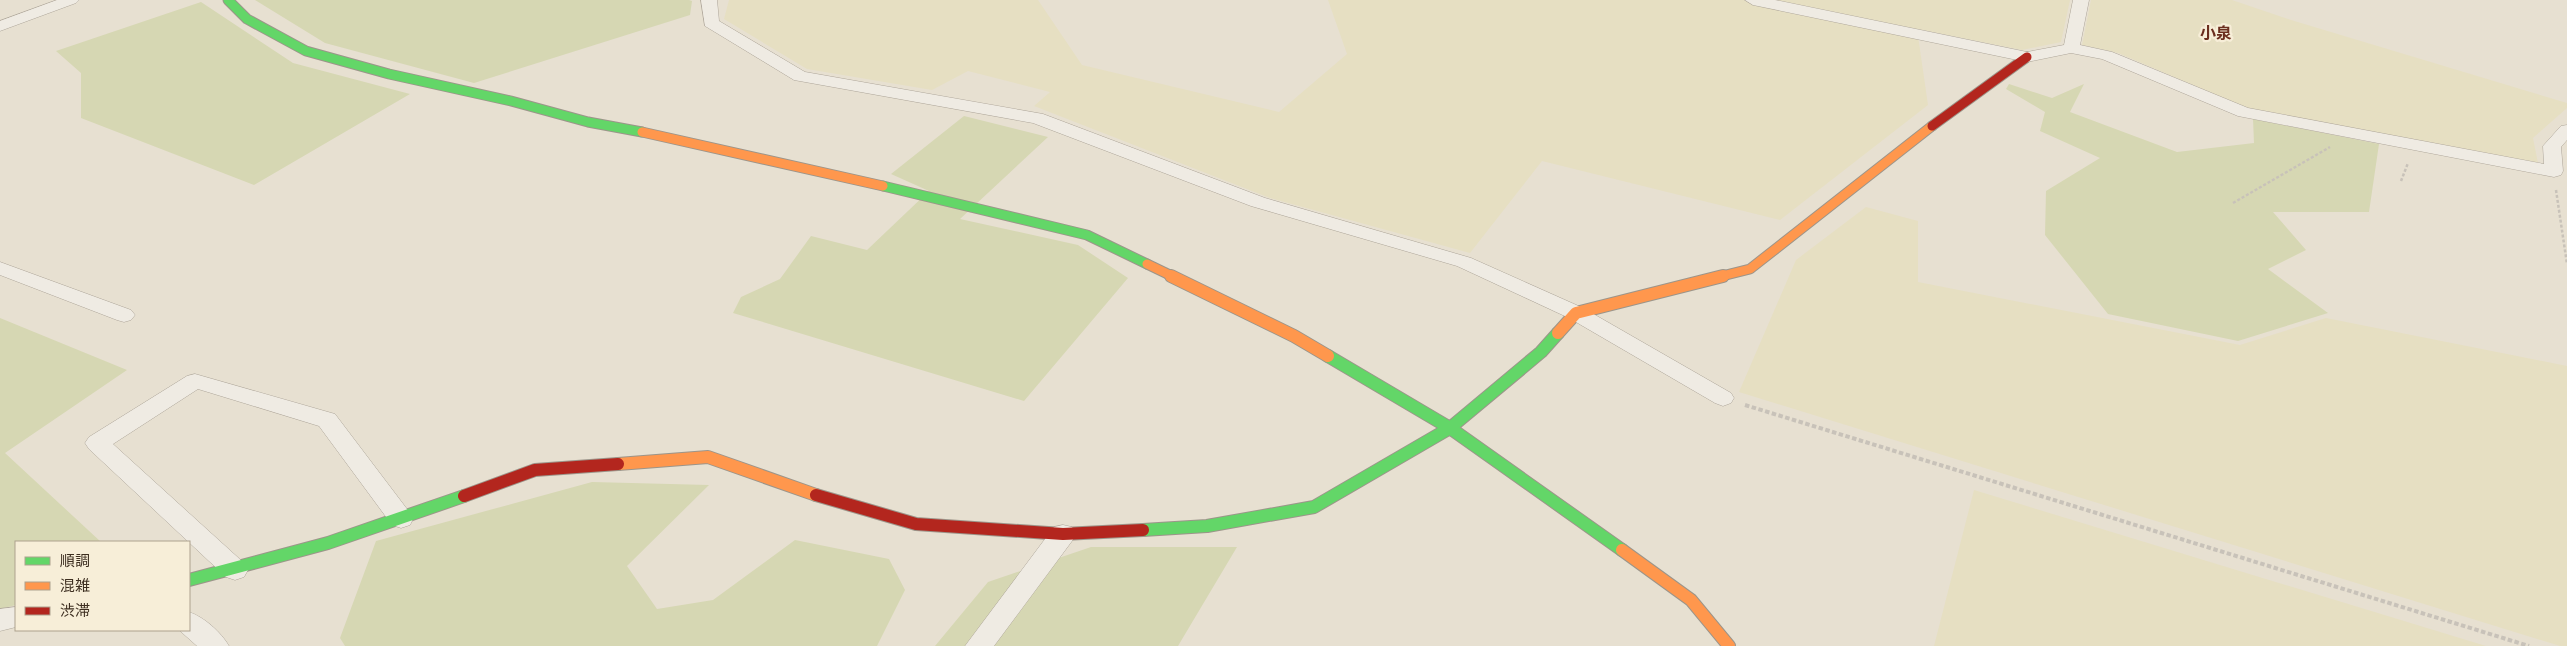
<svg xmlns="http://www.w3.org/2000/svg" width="2567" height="646" viewBox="0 0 2567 646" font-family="Merriweather,'Noto Sans JP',serif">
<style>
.farmland{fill:#e6dfc2}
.green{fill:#d6d7b3}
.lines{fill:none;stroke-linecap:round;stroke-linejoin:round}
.street-casing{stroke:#ada599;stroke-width:1}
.fast-far1-casing{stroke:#9c958a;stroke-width:11}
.fast-casing{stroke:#9c958a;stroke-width:14}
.slow-far1-casing{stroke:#9c958a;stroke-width:11}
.slow-casing{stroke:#9c958a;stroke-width:14}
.jam-far1-casing{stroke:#9c958a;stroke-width:11}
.jam-casing{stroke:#9c958a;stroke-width:14}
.path-far1{stroke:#c8c2b9;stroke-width:2.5;stroke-dasharray:3 2;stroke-linecap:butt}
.path{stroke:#c8c2b9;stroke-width:4;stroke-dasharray:4.5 2.5;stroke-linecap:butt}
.street{fill:#efebe3;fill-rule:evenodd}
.fast-far1{stroke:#63d668;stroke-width:9}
.fast{stroke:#63d668;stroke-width:12}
.slow-far1{stroke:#ff974d;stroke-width:9}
.slow{stroke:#ff974d;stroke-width:12}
.jam-far1{stroke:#b3261e;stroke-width:9}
.jam{stroke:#b3261e;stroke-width:12}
.labels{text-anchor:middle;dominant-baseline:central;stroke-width:4.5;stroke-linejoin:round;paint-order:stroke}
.far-neighbourhood-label{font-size:16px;font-weight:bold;fill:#6b2e1e;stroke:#f7eed8}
</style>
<rect width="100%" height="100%" fill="#e7e0d1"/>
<path class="farmland" d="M729,0h309l44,65 197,47 68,-58 -19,-54h742l-9,42 -39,8 -105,-21 11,76 -148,115 -238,-59 -72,92 -200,-55 -236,-92 16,-14 -82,-21 -36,19 -125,-21 -83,-50z
M2091,0h141l59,20 276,83v5l-34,30 5,25 -289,-54 -131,-56 -36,-8z
M1866,207l52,14v61l322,63 86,-27 241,48v280h-7l-821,-254 57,-132z
M1974,490l512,156h-552z"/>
<path class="green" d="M255,0h434l3,1 -2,14 -216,68 -149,-40z
M201,2l92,61 117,31 -156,91 -173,-67v-45l-25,-22z
M2009,84l43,14 32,-14 -14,28 107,40 77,-9 -1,-24 126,25 -10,68h-96l33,38 -38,19 60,44 -90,28 -130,-27 -63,-79 1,-44 54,-33 -60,-27 5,-19 -39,-23z
M964,116l84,21 -88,82 118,26 50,33 -104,123 -291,-88 8,-16 39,-18 31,-43 56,14 62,-59 -38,-17z
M0,318l127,52 -122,83 96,89h-85v63l-16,4z
M592,482l117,3 -82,81 30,43 56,-9 82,-60 94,19 16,31 -28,56h-532l-5,-8 36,-97z
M1091,547h146l-59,99h-243l53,-64z"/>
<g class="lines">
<g class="street-casing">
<path id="street" d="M57,0h22l-3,3 -76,28v-10z
M701,0h16l2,21 86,51 238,42 222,84 206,60 112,50 148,85 3,5 -3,5 -8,3 -8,-3 -146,-85 -112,-52 -206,-60 -218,-83 -239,-43 -89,-54z
M1745,0h30l252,52 37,-7 9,-45h16l-9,45 32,7 136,56 296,56 -1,-18 18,-20 6,-1v15l-6,7 2,24 -2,4 -7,2 -316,-61 -136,-57 -31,-6 -44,9 -274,-57z
M0,262l131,48 4,5 -4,5 -7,2 -7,-2 -117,-45z
M195,374l140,40 75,99 3,6 -3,6 -9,3 -9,-3 -73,-99 -121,-37 -85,55 131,119 4,7 -4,7 -9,3 -9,-3 -137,-128 -4,-6 4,-6 98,-61z
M1063,525l9,2 4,7 -4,7 -78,105h-29l89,-119z
M16,607v20l-16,4v-22z
M189,612c15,5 32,20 40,34h-32l-18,-16h10z"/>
</g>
<g class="fast-far1-casing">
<path id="fast-far1" d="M228,0l19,19 59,32 83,23 122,27 77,21 54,10
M883,186l204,49 60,29"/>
</g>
<g class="fast-casing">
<path id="fast" d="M1328,356l122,72 172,122
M1143,530l64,-4 107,-19 136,-79 91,-76 17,-19
M189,580l139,-37 136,-47"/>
</g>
<g class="slow-far1-casing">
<path id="slow-far1" d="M642,132l241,54
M1147,264l27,13
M1718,277l32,-8 182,-143"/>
</g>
<g class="slow-casing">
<path id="slow" d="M1171,276l123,60 34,20
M1558,333l18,-20 147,-37
M618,464l90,-7 108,38
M1622,550l69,50 38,46"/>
</g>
<g class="jam-far1-casing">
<path id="jam-far1" d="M1932,126l95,-69"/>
</g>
<g class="jam-casing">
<path id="jam" d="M816,495l100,29 147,10 80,-4
M464,496l71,-26 83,-6"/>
</g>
<path class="path-far1" d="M2401,181l7,-18
M2556,190l11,74
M2233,203l97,-56"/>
<path class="path" d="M1745,405l784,241"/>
<use href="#street" class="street"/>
<use href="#fast-far1" class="fast-far1"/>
<use href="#fast" class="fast"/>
<use href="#slow-far1" class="slow-far1"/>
<use href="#slow" class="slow"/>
<use href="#jam-far1" class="jam-far1"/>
<use href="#jam" class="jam"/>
</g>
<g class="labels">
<g class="far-neighbourhood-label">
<text x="2216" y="33">小泉</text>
</g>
</g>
<rect x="15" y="541" width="175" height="90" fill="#f7eed8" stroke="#ada18e"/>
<rect x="25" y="557" width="25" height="8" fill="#63d668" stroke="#ada18e"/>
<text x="60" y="566" font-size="15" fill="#3d2e20">順調</text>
<rect x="25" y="582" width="25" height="8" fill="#ff974d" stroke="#ada18e"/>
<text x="60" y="591" font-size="15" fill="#3d2e20">混雑</text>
<rect x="25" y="607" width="25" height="8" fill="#b3261e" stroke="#ada18e"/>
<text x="60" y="616" font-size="15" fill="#3d2e20">渋滞</text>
</svg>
